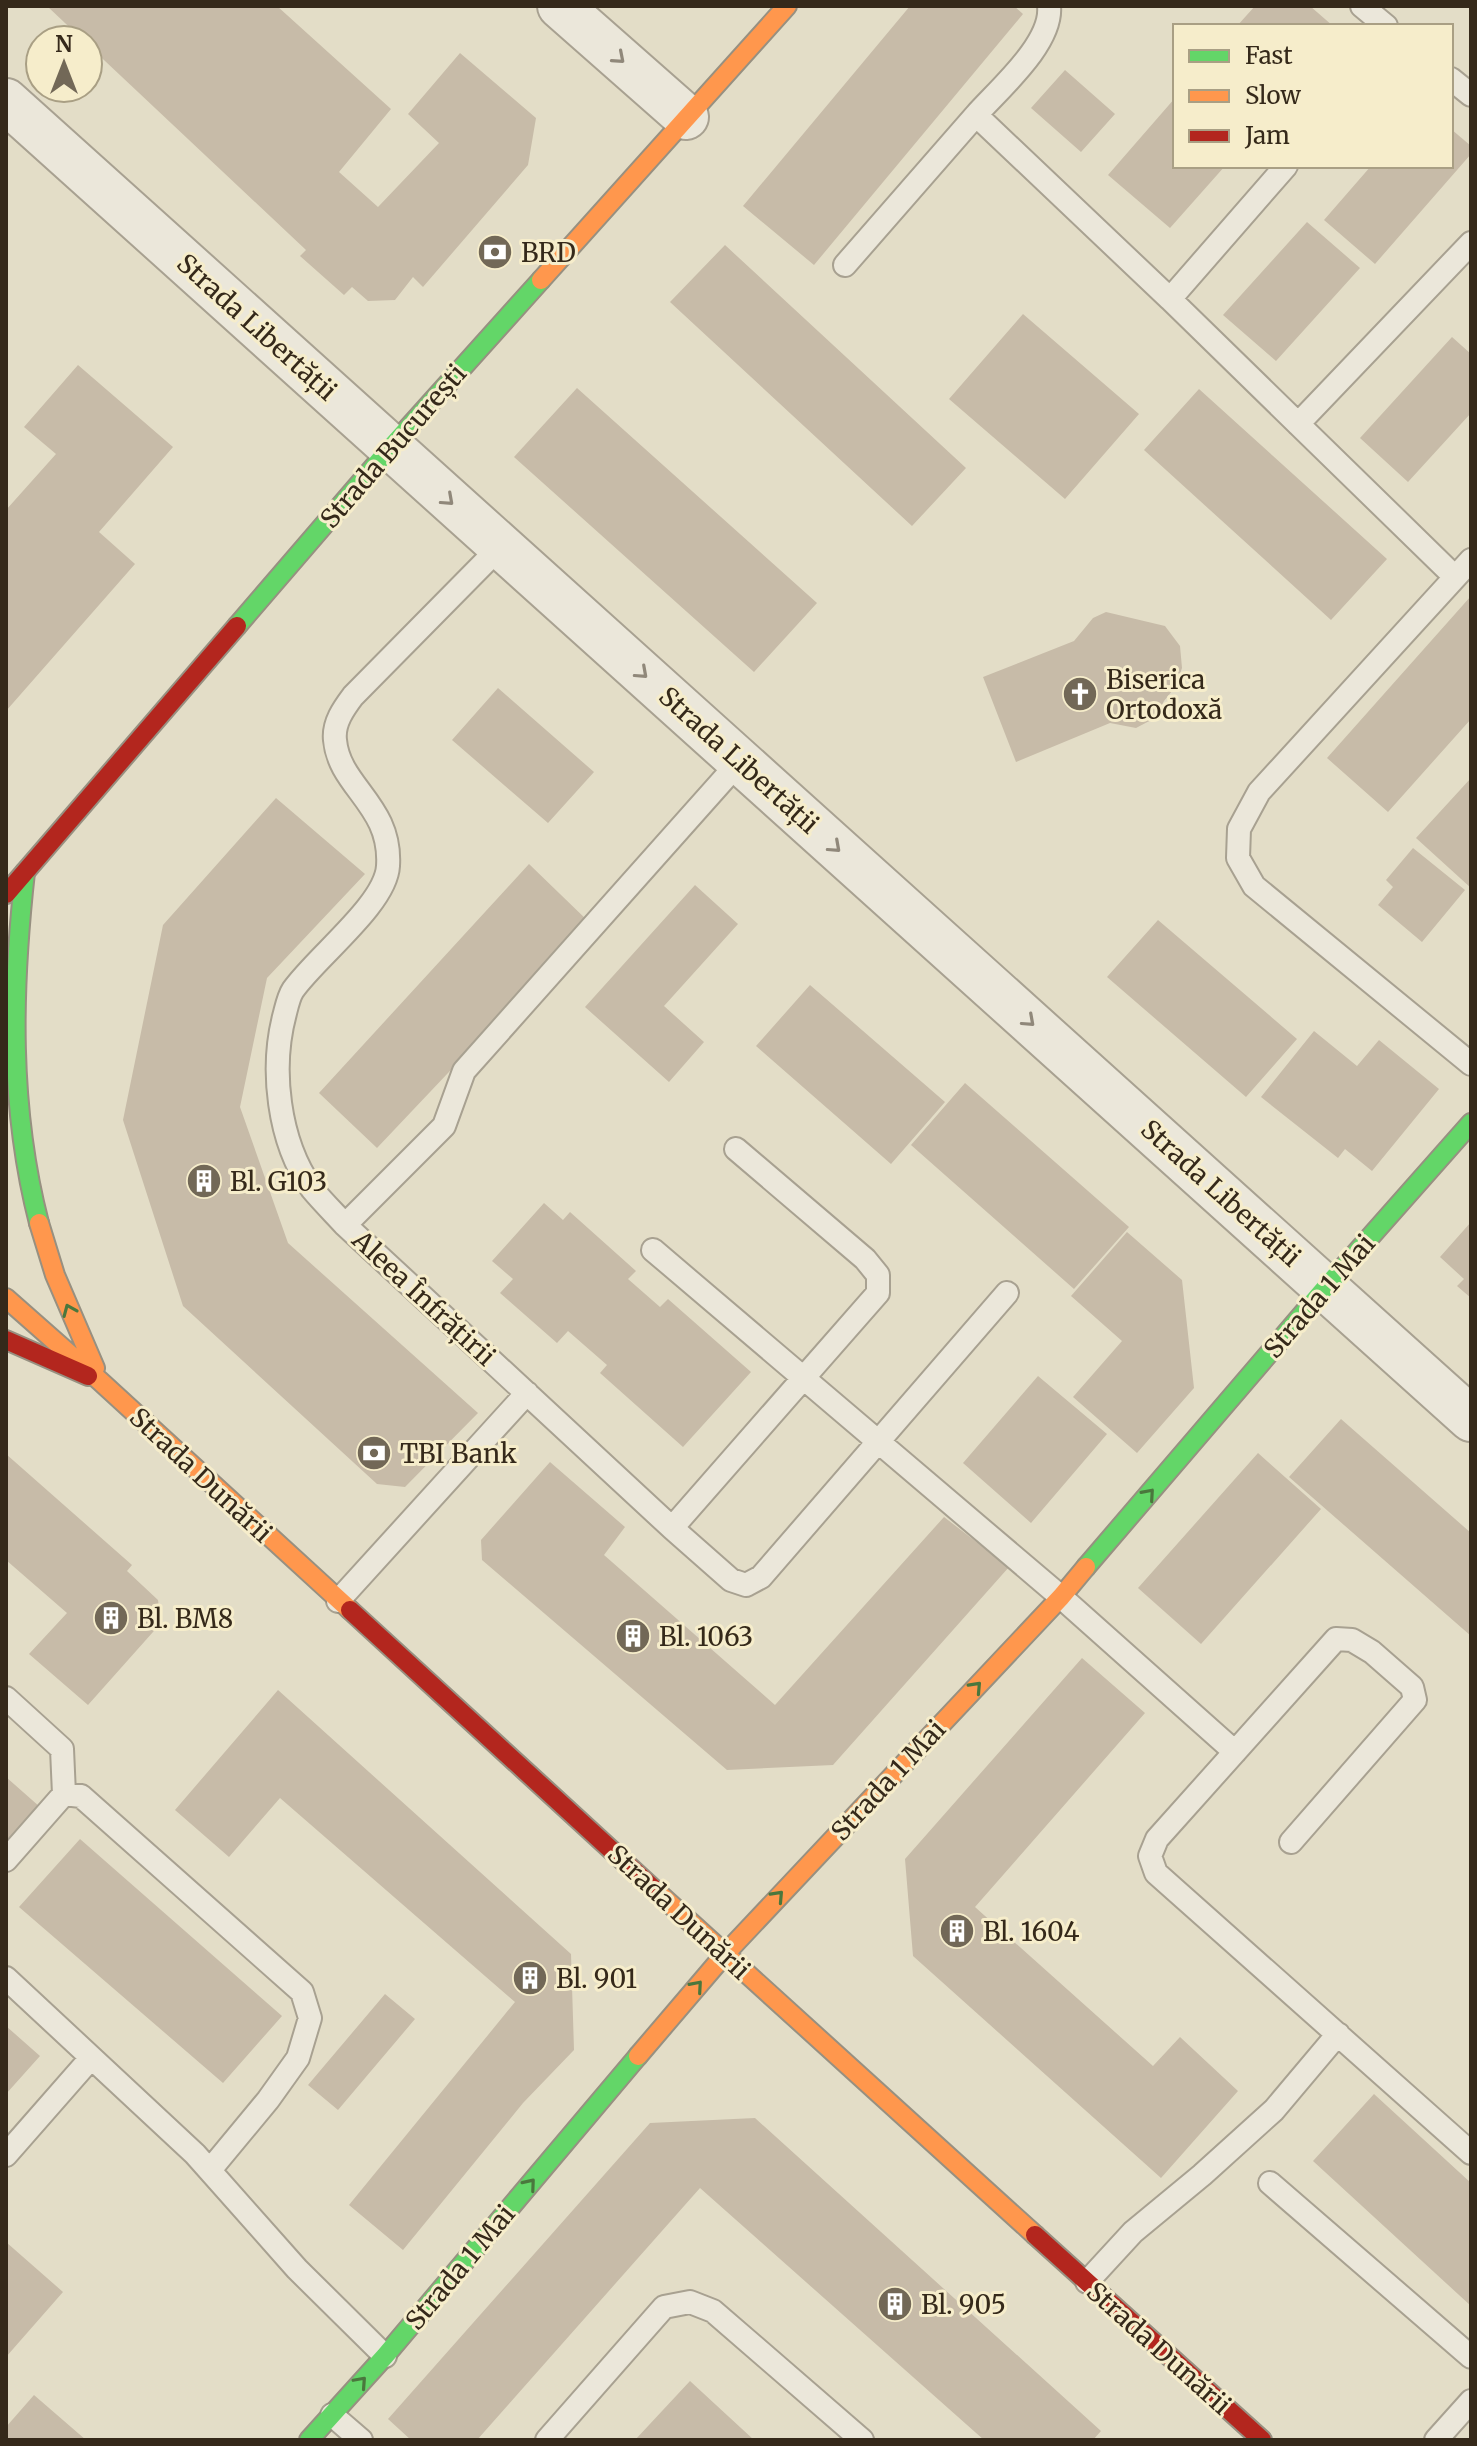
<svg xmlns="http://www.w3.org/2000/svg" width="1477" height="2446" viewBox="0 0 1477 2446" font-family="Merriweather,serif">
<style>
.building{fill:#c7bba8}
.lines{fill:none;stroke-linecap:round;stroke-linejoin:round}
.lane-casing{stroke:#a8a191;stroke-width:26}
.street-casing{stroke:#a8a191;stroke-width:48}
.fast-casing{stroke:#979081;stroke-width:22}
.slow-casing{stroke:#979081;stroke-width:22}
.jam-casing{stroke:#979081;stroke-width:22}
.lane{stroke:#ebe7da;stroke-width:22}
.street{stroke:#ebe7da;stroke-width:44}
.fast{stroke:#63d668;stroke-width:18}
.slow{stroke:#ff974d;stroke-width:18}
.jam{stroke:#b3261e;stroke-width:18}
.oneway{stroke:#90887a}
.oneway2{stroke:#4a773d}
.labels{text-anchor:middle;dominant-baseline:central;stroke-width:6;stroke-linejoin:round;paint-order:stroke}
.poi-label{font-size:26px;fill:#35291a;stroke:#f6edcb;text-anchor:start}
.street-label{font-size:26px;fill:#35291a;stroke:#f6edcb}
</style>
<rect width="100%" height="100%" fill="#e3ddc7"/>
<path class="building" d="M47,6h230l114,103 -52,63 39,35 61,-64 -31,-29 52,-61 76,65 -8,47 -105,122 -10,-10 -18,23 -27,1 -16,-14 -8,8 -44,-39 6,-6 -218,-205v-5h-5z
M910,6h104l9,8 -209,251 -71,-59z
M1255,6h55l23,20h-96z
M1065,70l50,44 -34,38 -50,-44z
M1175,98v68h50l-55,62 -62,-53z
M1451,129l20,17v8l-96,110 -51,-44 47,-54h80z
M1307,222l53,46 -84,93 -53,-46z
M725,245l241,223 -54,58 -242,-224z
M1023,314l116,100 -74,85 -116,-100z
M1452,337l19,17v59l-63,69 -48,-44z
M78,365l95,82 -74,85 36,32 -129,147v-201l50,-56 -32,-27z
M577,388l240,215 -63,69 -240,-215z
M1199,389l188,170 -56,61 -187,-170z
M1471,596v123l-83,93 -61,-54z
M1106,612l59,14 15,20 2,22 -6,18 -12,15 -9,17 -19,10 -26,-5 -94,39 -33,-85 91,-36 19,-23z
M498,688l96,84 -46,51 -96,-83z
M1471,778v110l-55,-50z
M276,798l89,76 -98,104 -27,129 48,136 190,170 -73,74 -28,-3 -194,-178 -60,-186 40,-195z
M1413,848l52,42 -43,52 -44,-37 15,-18 -7,-7z
M529,864l61,59 -213,225 -58,-55z
M695,885l43,39 -74,82 40,36 -35,40 -84,-75z
M1158,920l139,119 -51,58 -139,-120z
M810,985l135,117 -54,62 -135,-118z
M1314,1031l43,35 22,-26 60,49 -67,82 -27,-22 -7,9 -77,-61z
M965,1083l164,144 -55,62 -163,-144z
M544,1203l19,17 7,-8 66,59 -8,8 32,28 8,-8 83,73 -68,75 -83,-74 7,-8 -39,-34 -11,12 -57,-50 13,-14 -21,-18z
M1471,1222v76l-14,-12 7,-7 -24,-22z
M1127,1232l55,48 12,108 -57,65 -64,-56 49,-56 -51,-45z
M1038,1376l69,58 -76,89 -68,-60z
M1341,1419l130,114v103l-182,-159z
M1258,1453l63,56 -120,135 -63,-56z
M6,1454l126,111 -5,6 31,29 3,23 -73,82 -59,-51 38,-41 -61,-53z
M550,1462l75,65 -21,28 171,150 169,-188 65,50 -176,198 -106,5 -245,-210 -1,-20z
M1082,1658l63,55 -170,194 178,159 27,-29 58,54 -77,87 -248,-222 -8,-97z
M278,1690l293,264 3,96 -51,53 -120,147 -54,-45 166,-203 -235,-204 -51,59 -54,-47z
M6,1777l34,30 -34,36z
M80,1839l202,177 -59,67 -204,-176z
M385,1994l30,25 -77,91 -30,-25z
M6,2026l34,30 -34,38z
M1374,2094l97,89v123l-158,-145z
M755,2118l346,313 -8,9h-109l-284,-252 -223,252h-66l-23,-21 262,-296z
M6,2242l57,50 -57,65z
M690,2381l64,59h-119z
M34,2395l52,45h-80v-13z"/>
<g class="lines">
<g class="lane-casing">
<path id="lane" d="M1362,6l24,20
M1451,79l20,16
M976,115c23,-26 77,-72 73,-109
M845,265l131,-150 194,184 116,-133
M1170,299l285,278
M1298,424l173,-181
M501,546l-148,150c-9,12 -20,27 -18,44 4,47 57,65 53,126 -2,38 -72,91 -95,124 -4,6 -6,15 -8,23 -15,55 -7,128 27,176 10,12 22,24 33,36l327,303 206,-235v-18l-13,-16 -129,-110
M1471,560l-212,232 -20,37 -1,29 16,28 217,178
M345,1225l99,-99 20,-55 276,-310
M653,1250l408,347 174,155
M672,1528l59,52 15,5 15,-8 246,-284
M338,1601l189,-208
M6,1698l56,51 2,45
M1291,1842l124,-142 -3,-13 -40,-35 -20,-12 -16,-1 -179,200 -7,17 6,17 315,280
M6,1860l58,-66 17,2 221,196 8,26 -12,40 -30,42 -58,70
M6,1978l189,176 102,115 88,87
M6,2155l85,-97
M1270,2183l201,174
M1087,2282l46,-50 69,-57 72,-65 64,-76
M332,2415l29,25
M547,2440l117,-133 26,-5 23,9 149,129
M1436,2440l35,-39"/>
</g>
<g class="street-casing">
<path id="street" d="M560,6l126,111
M6,101l1465,1318"/>
</g>
<g class="fast-casing">
<path id="fast" d="M237,626l154,-179 150,-167
M25,872c-13,118 -16,235 14,351
M1086,1567l239,-279 146,-165
M309,2440l76,-84 253,-300"/>
</g>
<g class="slow-casing">
<path id="slow" d="M541,280l246,-274
M39,1223l16,52 40,93
M6,1298l94,83 250,229
M657,1892l378,343
M638,2056l87,-102 336,-357 25,-30"/>
</g>
<g class="jam-casing">
<path id="jam" d="M6,894l231,-268
M6,1340l82,36
M350,1610l307,282
M1035,2235l227,205"/>
</g>
<use href="#lane" class="lane"/>
<use href="#street" class="street"/>
<use href="#fast" class="fast"/>
<use href="#slow" class="slow"/>
<use href="#jam" class="jam"/>
</g>
<defs><path id="oneway-chevron" d="M-2-3.5L2.5 0L-2 3.5" fill="none" stroke-width="1.6" stroke-linecap="round" stroke-linejoin="round" transform="scale(2)"/></defs>
<g class="oneway">
<use href="#oneway-chevron" transform="translate(619 58) rotate(41)"/>
<use href="#oneway-chevron" transform="translate(448 500) rotate(42)"/>
<use href="#oneway-chevron" transform="translate(642 673) rotate(42)"/>
<use href="#oneway-chevron" transform="translate(835 847) rotate(42)"/>
<use href="#oneway-chevron" transform="translate(1029 1021) rotate(42)"/>
</g>
<g class="oneway2">
<use href="#oneway-chevron" transform="translate(69 1310) rotate(-113)"/>
<use href="#oneway-chevron" transform="translate(1149 1494) rotate(-49)"/>
<use href="#oneway-chevron" transform="translate(976 1687) rotate(-47)"/>
<use href="#oneway-chevron" transform="translate(778 1896) rotate(-47)"/>
<use href="#oneway-chevron" transform="translate(697 1986) rotate(-49)"/>
<use href="#oneway-chevron" transform="translate(530 2184) rotate(-50)"/>
<use href="#oneway-chevron" transform="translate(361 2382) rotate(-48)"/>
</g>
<defs>
<g id="bank-disc" transform="scale(1.8)"><circle r="9.5" fill="#726857" stroke="#f6edcb"/><path d="M-6-4H6V4H-6ZM0-2.3a2.3 2.3 0 1 0 0 4.6a2.3 2.3 0 1 0 0-4.6Z" fill="#fff"/></g>
<g id="church-disc" transform="scale(1.8)"><circle r="9.5" fill="#726857" stroke="#f6edcb"/><path d="M-1.2-6h2.4v3.5h3.3v2.4h-3.3V6h-2.4V-.1h-3.3v-2.4h3.3Z" fill="#fff"/></g>
<g id="building-disc" transform="scale(1.8)"><circle r="9.5" fill="#726857" stroke="#f6edcb"/><path d="M-4-6H4V6H1V3H-1V6H-4ZM-2.5-4.3h1.7v1.8h-1.7ZM.8-4.3h1.7v1.8H.8ZM-2.5-1h1.7V.8h-1.7ZM.8-1h1.7V.8H.8Z" fill="#fff"/></g>
</defs>
<g fill-rule="evenodd">
<use href="#bank-disc" x="495" y="252"/>
<use href="#church-disc" x="1080" y="694"/>
<use href="#building-disc" x="204" y="1181"/>
<use href="#bank-disc" x="374" y="1453"/>
<use href="#building-disc" x="111" y="1618"/>
<use href="#building-disc" x="633" y="1636"/>
<use href="#building-disc" x="957" y="1931"/>
<use href="#building-disc" x="530" y="1978"/>
<use href="#building-disc" x="895" y="2304"/>
</g>
<g class="labels">
<g class="poi-label">
<text x="521" y="252">BRD</text>
<text x="1106" y="679">Biserica<tspan x="1106" dy="30">Ortodoxă</tspan></text>
<text x="230" y="1181">Bl. G103</text>
<text x="400" y="1453">TBI Bank</text>
<text x="137" y="1618">Bl. BM8</text>
<text x="659" y="1636">Bl. 1063</text>
<text x="983" y="1931">Bl. 1604</text>
<text x="556" y="1978">Bl. 901</text>
<text x="921" y="2304">Bl. 905</text>
</g>
<g class="street-label">
<text transform="translate(257 327) rotate(42)">Strada Libertății</text>
<text transform="translate(393 446) rotate(-49)">Strada București</text>
<text transform="translate(739 760) rotate(42)">Strada Libertății</text>
<text transform="translate(1221 1193) rotate(42)">Strada Libertății</text>
<text transform="translate(1319 1296) rotate(-49)">Strada 1 Mai</text>
<text transform="translate(424 1298) rotate(43)">Aleea Înfrățirii</text>
<text transform="translate(201 1475) rotate(43)">Strada Dunării</text>
<text transform="translate(888 1780) rotate(-47)">Strada 1 Mai</text>
<text transform="translate(679 1912) rotate(43)">Strada Dunării</text>
<text transform="translate(460 2267) rotate(-50)">Strada 1 Mai</text>
<text transform="translate(1159 2348) rotate(42)">Strada Dunării</text>
</g>
</g>
<rect width="1477" height="2446" fill="none" stroke="#35291a" stroke-width="16"/>
<rect x="1173" y="24" width="280" height="144" fill="#f6edcb" stroke="#a99f84" stroke-width="2"/>
<rect x="1189" y="50" width="40" height="12" fill="#63d668" stroke="#a99f84" stroke-width="2"/>
<text x="1245" y="64" font-size="24" fill="#35291a">Fast</text>
<rect x="1189" y="90" width="40" height="12" fill="#ff974d" stroke="#a99f84" stroke-width="2"/>
<text x="1245" y="104" font-size="24" fill="#35291a">Slow</text>
<rect x="1189" y="130" width="40" height="12" fill="#b3261e" stroke="#a99f84" stroke-width="2"/>
<text x="1245" y="144" font-size="24" fill="#35291a">Jam</text>
<g transform="translate(64 64)"><circle r="38" fill="#f6edcb" stroke="#a99f84" stroke-width="2"/>
<path d="M0-6L14 30L0 20L-14 30Z" fill="#726857"/>
<text y="-12" font-size="22" font-weight="bold" text-anchor="middle" fill="#35291a">N</text>
</g>
</svg>
